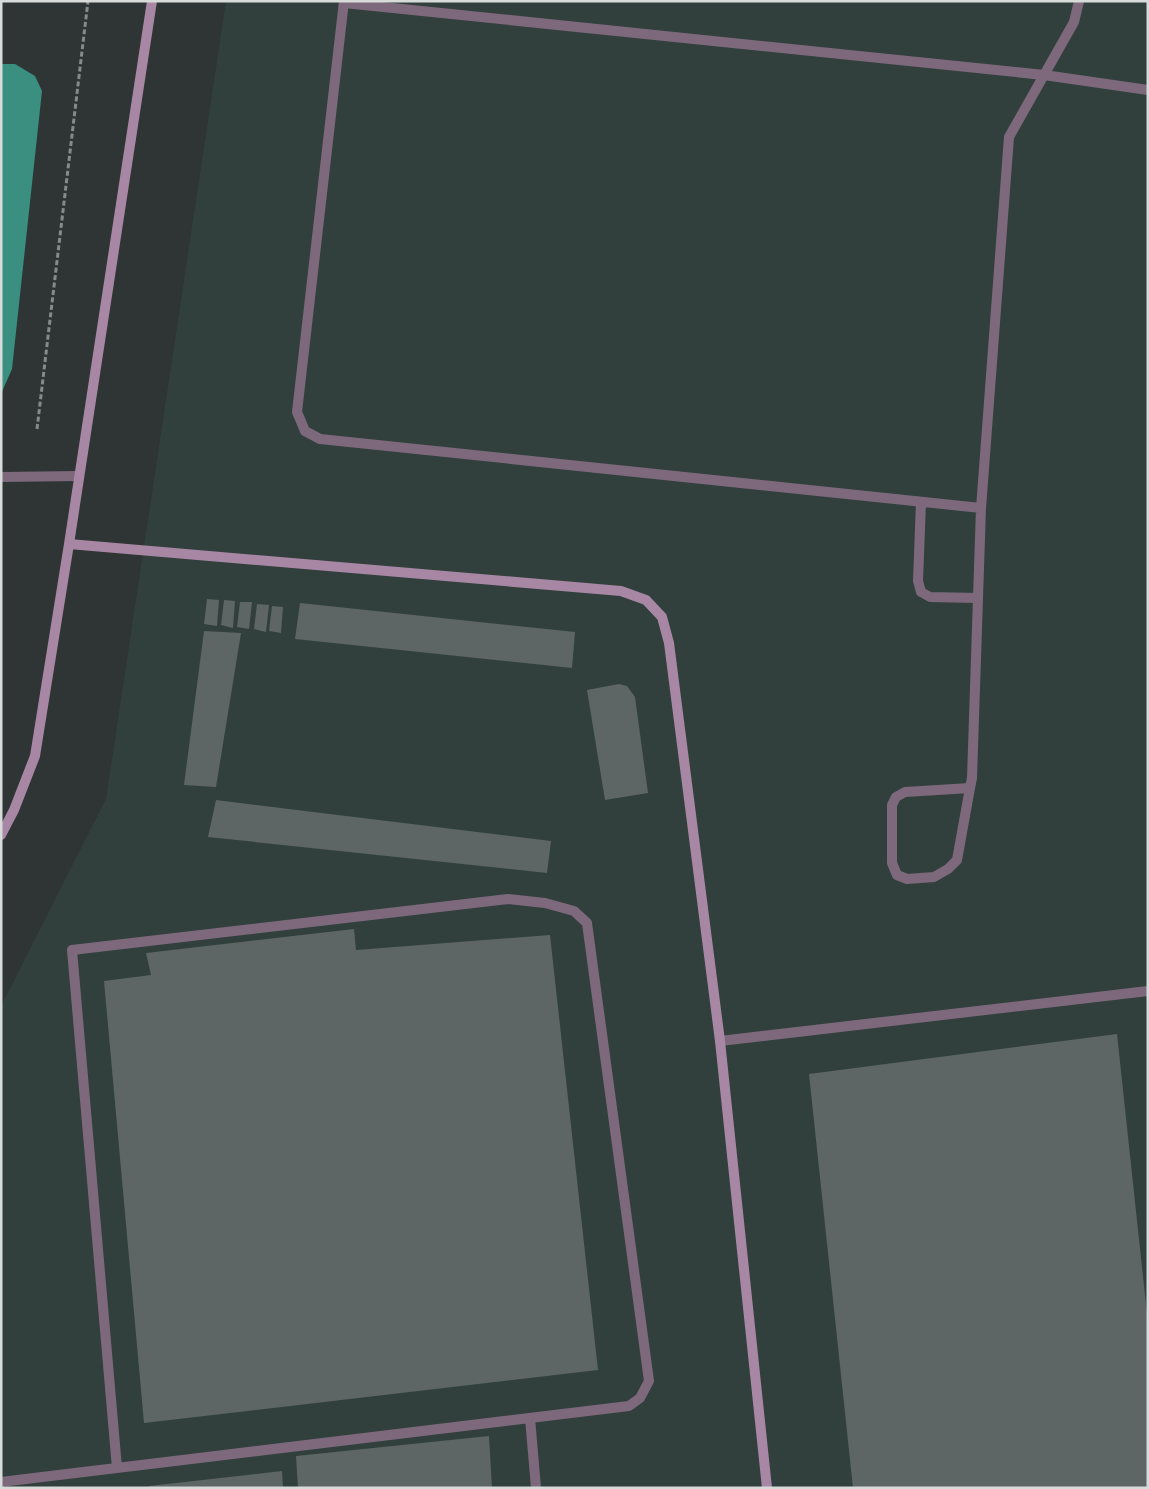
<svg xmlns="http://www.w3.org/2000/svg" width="1149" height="1489" viewBox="0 0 1149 1489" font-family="Helvetica,sans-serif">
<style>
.built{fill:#31403d}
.water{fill:#3a8f80}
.building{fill:#5d6664}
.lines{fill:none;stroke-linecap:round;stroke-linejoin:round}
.path{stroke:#858b8a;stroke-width:3;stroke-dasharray:5 2.5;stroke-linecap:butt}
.lane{stroke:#7e697c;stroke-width:10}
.secondary{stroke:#a887a5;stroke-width:10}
</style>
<rect width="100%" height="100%" fill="#2e3534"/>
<path class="built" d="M226,1h922v1487h-1147v-482l105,-207z"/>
<path class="water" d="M1,64h14l20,12 7,15 -30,278 -11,25z"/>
<path class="building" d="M207,599l12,1 -2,26 -13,-2z
M224,600l11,1 -2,27 -12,-3z
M240,602h12l-3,27 -12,-2z
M300,603l275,29 -3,36 -277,-29z
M257,604l12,1 -3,27 -12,-3z
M272,606l11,1 -2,26 -12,-2z
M204,631l37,2 -25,154 -32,-2z
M619,684l8,2 8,11 13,96 -43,7 -18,-110z
M216,800l335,41 -4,32 -339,-36z
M354,929l2,21 194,-15 48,435 -454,53 -40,-442 47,-6 -5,-22z
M1117,1034l31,289v165h-295l-44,-414z
M489,1436l3,52h-194l-2,-32z
M282,1471l1,17h-134v-2z"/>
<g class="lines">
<path class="path" d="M37,429l51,-428"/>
<path class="lane" d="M344,1l-47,411 8,19 15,8 661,69 28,-371 65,-115 5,-21
M344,3l700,72 104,15
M1,477l78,-1
M921,502l-3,79 3,11 9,5 48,1
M970,788l-65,4 -9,5 -4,8v58l5,12 10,4 27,-2 14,-8 9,-9 13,-72 2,-10 9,-270
M720,1041l428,-50
M530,1418l6,70
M1,1482l628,-76 11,-8 9,-17 -62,-458 -13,-12 -29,-8 -37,-4 -436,51 45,518"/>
<path class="secondary" d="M69,544l552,47 25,9 16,17 7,26 51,398 47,447
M1,835l13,-25 21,-54 34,-212 83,-543"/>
</g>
<rect width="1149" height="1489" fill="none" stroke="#d7dbda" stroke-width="5"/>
</svg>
